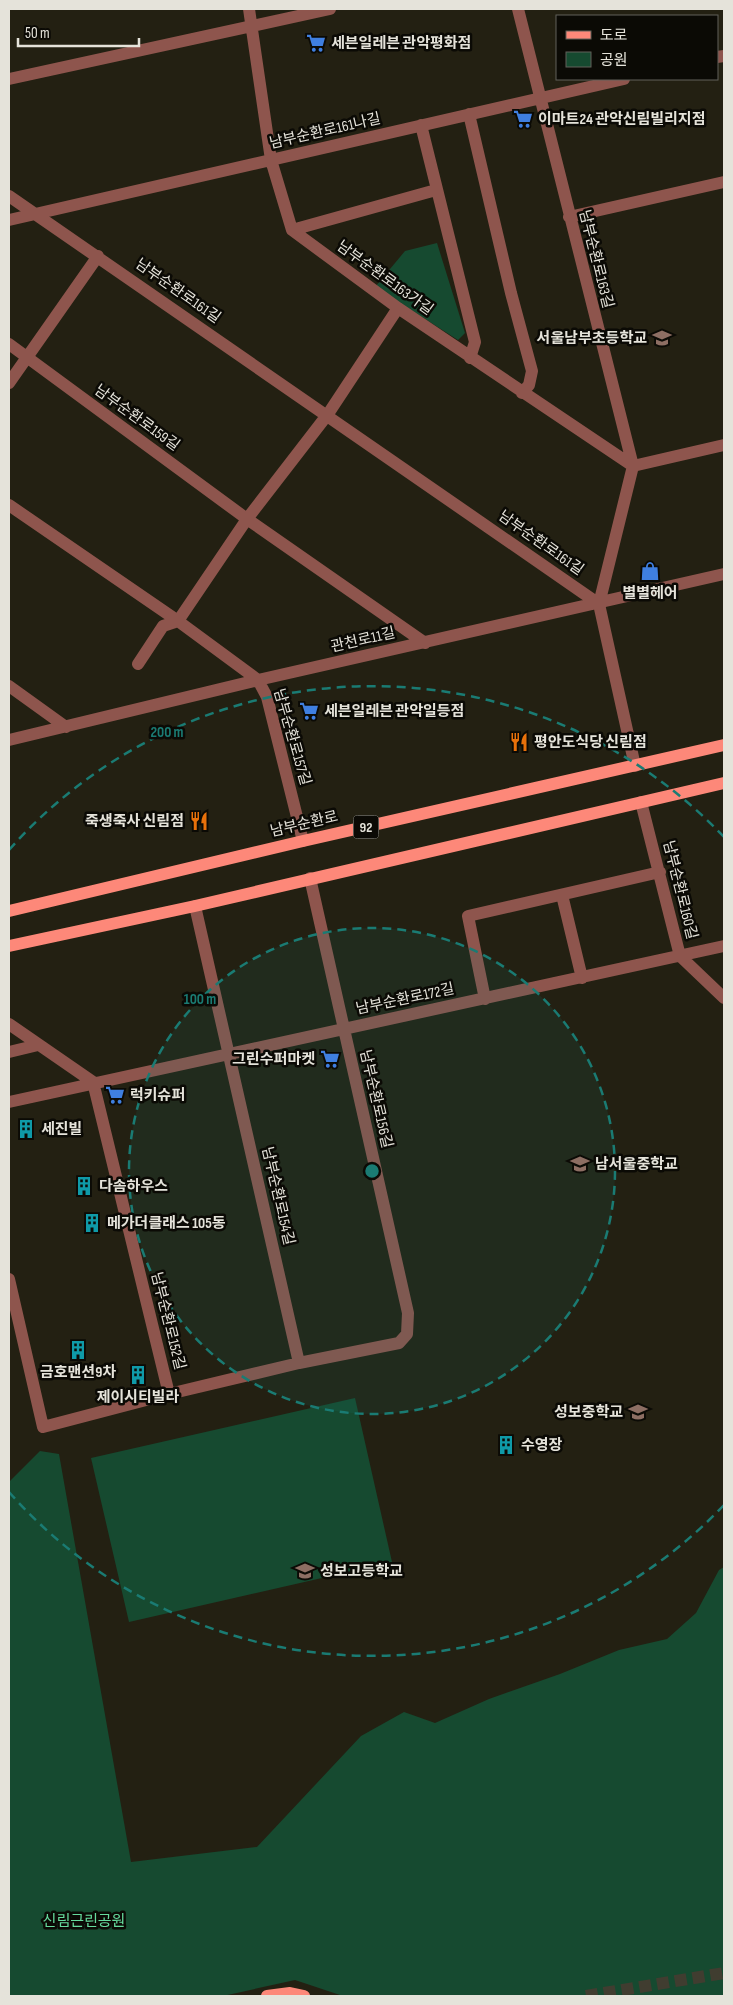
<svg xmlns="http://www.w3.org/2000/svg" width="733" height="2005" viewBox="0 0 733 2005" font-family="'Sofia Sans Condensed','Noto Sans KR',sans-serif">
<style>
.green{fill:#164a30}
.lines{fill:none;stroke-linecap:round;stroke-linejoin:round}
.major-tunnel{stroke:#403d30;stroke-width:12;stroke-dasharray:12 6;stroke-linecap:butt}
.minor{stroke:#8e554d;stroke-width:12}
.major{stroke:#fd8879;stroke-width:12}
.ring{fill:none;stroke:#1a7b73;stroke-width:2.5;stroke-dasharray:9 6}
.labels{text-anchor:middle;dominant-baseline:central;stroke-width:5;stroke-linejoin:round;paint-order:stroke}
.shield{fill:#0b0a05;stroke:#a4a29a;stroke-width:1}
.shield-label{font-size:14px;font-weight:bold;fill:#e5e3da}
.poi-label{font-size:15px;font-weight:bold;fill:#e5e3da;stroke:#0b0a05;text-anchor:start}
.street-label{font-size:15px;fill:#e5e3da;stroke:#0b0a05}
.park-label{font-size:15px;fill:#66dc9e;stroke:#0b0a05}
.centre{fill:#1a7b73;stroke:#0b0a05;stroke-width:2.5}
.ring-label{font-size:15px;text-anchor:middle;font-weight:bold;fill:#1a7b73;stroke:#0b0a05;stroke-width:5;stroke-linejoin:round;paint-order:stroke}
</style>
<rect width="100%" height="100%" fill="#232012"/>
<path class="green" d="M437,243l28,90 -7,7 -83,-53 30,-36z
M355,1398l37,164 -263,60 -38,-164z
M40,1451l19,3 72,408 126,-15 104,-111 43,-24 31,11 54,-24 71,-25 59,-24 48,-11 29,-26 23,-43 5,-3v429h-381l-48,-16 -72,16h-214v-514z"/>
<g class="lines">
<path class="major-tunnel" d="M586,1996l138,-23"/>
<path class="minor" d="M249,9l22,151 21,70 106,78 235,158 91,-21
M518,9l115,457 -34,138
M717,57l7,-1
M9,79l321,-70
M469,114l42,179 21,78 -3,14 -7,8
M421,125l54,217 -5,16
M9,196l590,408 36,162
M569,217l155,-35
M9,220l615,-141
M292,230l144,-40
M9,344l238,175 178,124
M9,383l89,-127
M9,505l169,116 80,59 9,17 36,144
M138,664l25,-38 15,-5 69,-102 81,-105 70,-106
M9,686l57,41
M9,740l249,-60 466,-106
M641,802l39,154 44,42
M562,895l20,83
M485,999l-17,-83 192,-44
M9,1024l84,58 76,312 -126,33 -34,-148
M9,1052l29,-7
M9,1102l715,-156
M299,1363l100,-20 8,-9 1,-21 -98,-435
M169,1394l130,-31 -104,-457"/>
<path class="major" d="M9,911l294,-70 421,-96
M9,946l186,-40 529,-123
M267,1996l23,-3 14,3"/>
</g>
<circle cx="372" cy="1171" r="243" fill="#1a7b73" fill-opacity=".12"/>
<g class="ring">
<circle cx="372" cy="1171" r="243"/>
<path d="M724 1505A485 485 0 0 1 9 1492M9 850A485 485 0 0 1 724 837"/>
</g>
<defs>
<g id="supermarket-bare" transform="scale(1.5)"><path d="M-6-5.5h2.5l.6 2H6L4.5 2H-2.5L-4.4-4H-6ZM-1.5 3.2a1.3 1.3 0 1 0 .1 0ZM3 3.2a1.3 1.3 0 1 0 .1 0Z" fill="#3f7fe0" stroke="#0b0a05" stroke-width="2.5" paint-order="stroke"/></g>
<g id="school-bare" transform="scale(1.5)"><path d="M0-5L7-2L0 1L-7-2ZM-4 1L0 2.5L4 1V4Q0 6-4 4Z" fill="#8d6e63" stroke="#0b0a05" stroke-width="2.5" paint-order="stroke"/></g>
<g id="shop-bare" transform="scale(1.5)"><path d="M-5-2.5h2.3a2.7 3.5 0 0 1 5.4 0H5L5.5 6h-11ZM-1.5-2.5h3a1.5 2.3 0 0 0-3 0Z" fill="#3f7fe0" stroke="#0b0a05" stroke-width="2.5" paint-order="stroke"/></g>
<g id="restaurant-bare" transform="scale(1.5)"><path d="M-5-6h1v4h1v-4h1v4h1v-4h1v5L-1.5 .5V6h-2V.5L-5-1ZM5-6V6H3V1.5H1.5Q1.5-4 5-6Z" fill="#e8710a" stroke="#0b0a05" stroke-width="2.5" paint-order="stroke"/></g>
<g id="building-bare" transform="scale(1.5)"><path d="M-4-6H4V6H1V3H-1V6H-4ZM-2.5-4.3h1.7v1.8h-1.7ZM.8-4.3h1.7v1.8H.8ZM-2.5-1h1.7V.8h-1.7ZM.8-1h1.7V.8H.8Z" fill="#0f9aa8" stroke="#0b0a05" stroke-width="2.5" paint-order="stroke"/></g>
</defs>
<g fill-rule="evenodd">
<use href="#supermarket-bare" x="316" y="43"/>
<use href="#supermarket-bare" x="523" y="119"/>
<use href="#school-bare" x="662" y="338"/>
<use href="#shop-bare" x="650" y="571"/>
<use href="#supermarket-bare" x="309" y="711"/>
<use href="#restaurant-bare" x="519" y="742"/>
<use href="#restaurant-bare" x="199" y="821"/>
<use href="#supermarket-bare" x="330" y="1059"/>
<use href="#supermarket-bare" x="115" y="1095"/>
<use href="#building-bare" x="26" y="1129"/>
<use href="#school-bare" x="580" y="1164"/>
<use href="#building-bare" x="84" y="1186"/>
<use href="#building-bare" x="92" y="1223"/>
<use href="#building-bare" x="78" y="1350"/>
<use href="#building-bare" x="138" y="1375"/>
<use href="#school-bare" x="638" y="1412"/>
<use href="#building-bare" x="506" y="1445"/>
<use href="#school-bare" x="305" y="1571"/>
</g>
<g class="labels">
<rect class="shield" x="353.5" y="815.5" width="25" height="23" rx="4"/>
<g class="shield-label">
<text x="366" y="827">92</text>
</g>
<g class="poi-label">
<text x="331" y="43">세븐일레븐 관악평화점</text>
<text x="538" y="119">이마트24 관악신림빌리지점</text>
<text x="647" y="338" text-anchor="end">서울남부초등학교</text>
<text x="650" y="593" text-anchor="middle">별별헤어</text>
<text x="324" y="711">세븐일레븐 관악일등점</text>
<text x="534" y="742">평안도식당 신림점</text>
<text x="184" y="821" text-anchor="end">죽생죽사 신림점</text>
<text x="315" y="1059" text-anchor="end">그린수퍼마켓</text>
<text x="130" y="1095">럭키슈퍼</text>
<text x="41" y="1129">세진빌</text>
<text x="595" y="1164">남서울중학교</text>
<text x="99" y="1186">다솜하우스</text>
<text x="107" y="1223">메가더클래스 105동</text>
<text x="78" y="1372" text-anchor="middle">금호맨션9차</text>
<text x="138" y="1397" text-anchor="middle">제이시티빌라</text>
<text x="623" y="1412" text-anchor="end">성보중학교</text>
<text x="521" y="1445">수영장</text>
<text x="320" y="1571">성보고등학교</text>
</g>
<g class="street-label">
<text transform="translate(325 131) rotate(-13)">남부순환로161나길</text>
<text transform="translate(596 259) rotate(76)">남부순환로163길</text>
<text transform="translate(385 278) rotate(36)">남부순환로163가길</text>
<text transform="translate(178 291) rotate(35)">남부순환로161길</text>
<text transform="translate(137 418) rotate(36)">남부순환로159길</text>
<text transform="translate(541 543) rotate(35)">남부순환로161길</text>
<text transform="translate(363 640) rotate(-13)">관천로11길</text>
<text transform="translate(292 737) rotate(74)">남부순환로157길</text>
<text transform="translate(304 824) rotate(-13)">남부순환로</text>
<text transform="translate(680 890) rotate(76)">남부순환로160길</text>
<text transform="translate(405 999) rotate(-12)">남부순환로172길</text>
<text transform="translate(376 1099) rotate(77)">남부순환로156길</text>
<text transform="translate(278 1196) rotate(77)">남부순환로154길</text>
<text transform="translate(168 1321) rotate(76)">남부순환로152길</text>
</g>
<g class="park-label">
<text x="84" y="1921">신림근린공원</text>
</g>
</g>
<circle cx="372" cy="1171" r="8" class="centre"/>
<g class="ring-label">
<text x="167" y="737">200 m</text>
<text x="200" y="1004">100 m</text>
</g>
<rect width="733" height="2005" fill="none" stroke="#e5e3da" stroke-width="20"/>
<rect x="556" y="15" width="162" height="65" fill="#0b0a05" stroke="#62615a"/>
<rect x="566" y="31" width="25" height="8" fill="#fd8879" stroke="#62615a"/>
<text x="600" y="40" font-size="15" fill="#e5e3da">도로</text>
<rect x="566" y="52" width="25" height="15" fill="#164a30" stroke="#62615a"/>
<text x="600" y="65" font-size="15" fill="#e5e3da">공원</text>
<path d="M18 38v8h121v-8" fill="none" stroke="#e5e3da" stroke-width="2.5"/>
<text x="25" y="38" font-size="15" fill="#e5e3da" stroke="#0b0a05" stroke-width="4" paint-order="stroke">50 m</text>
</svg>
